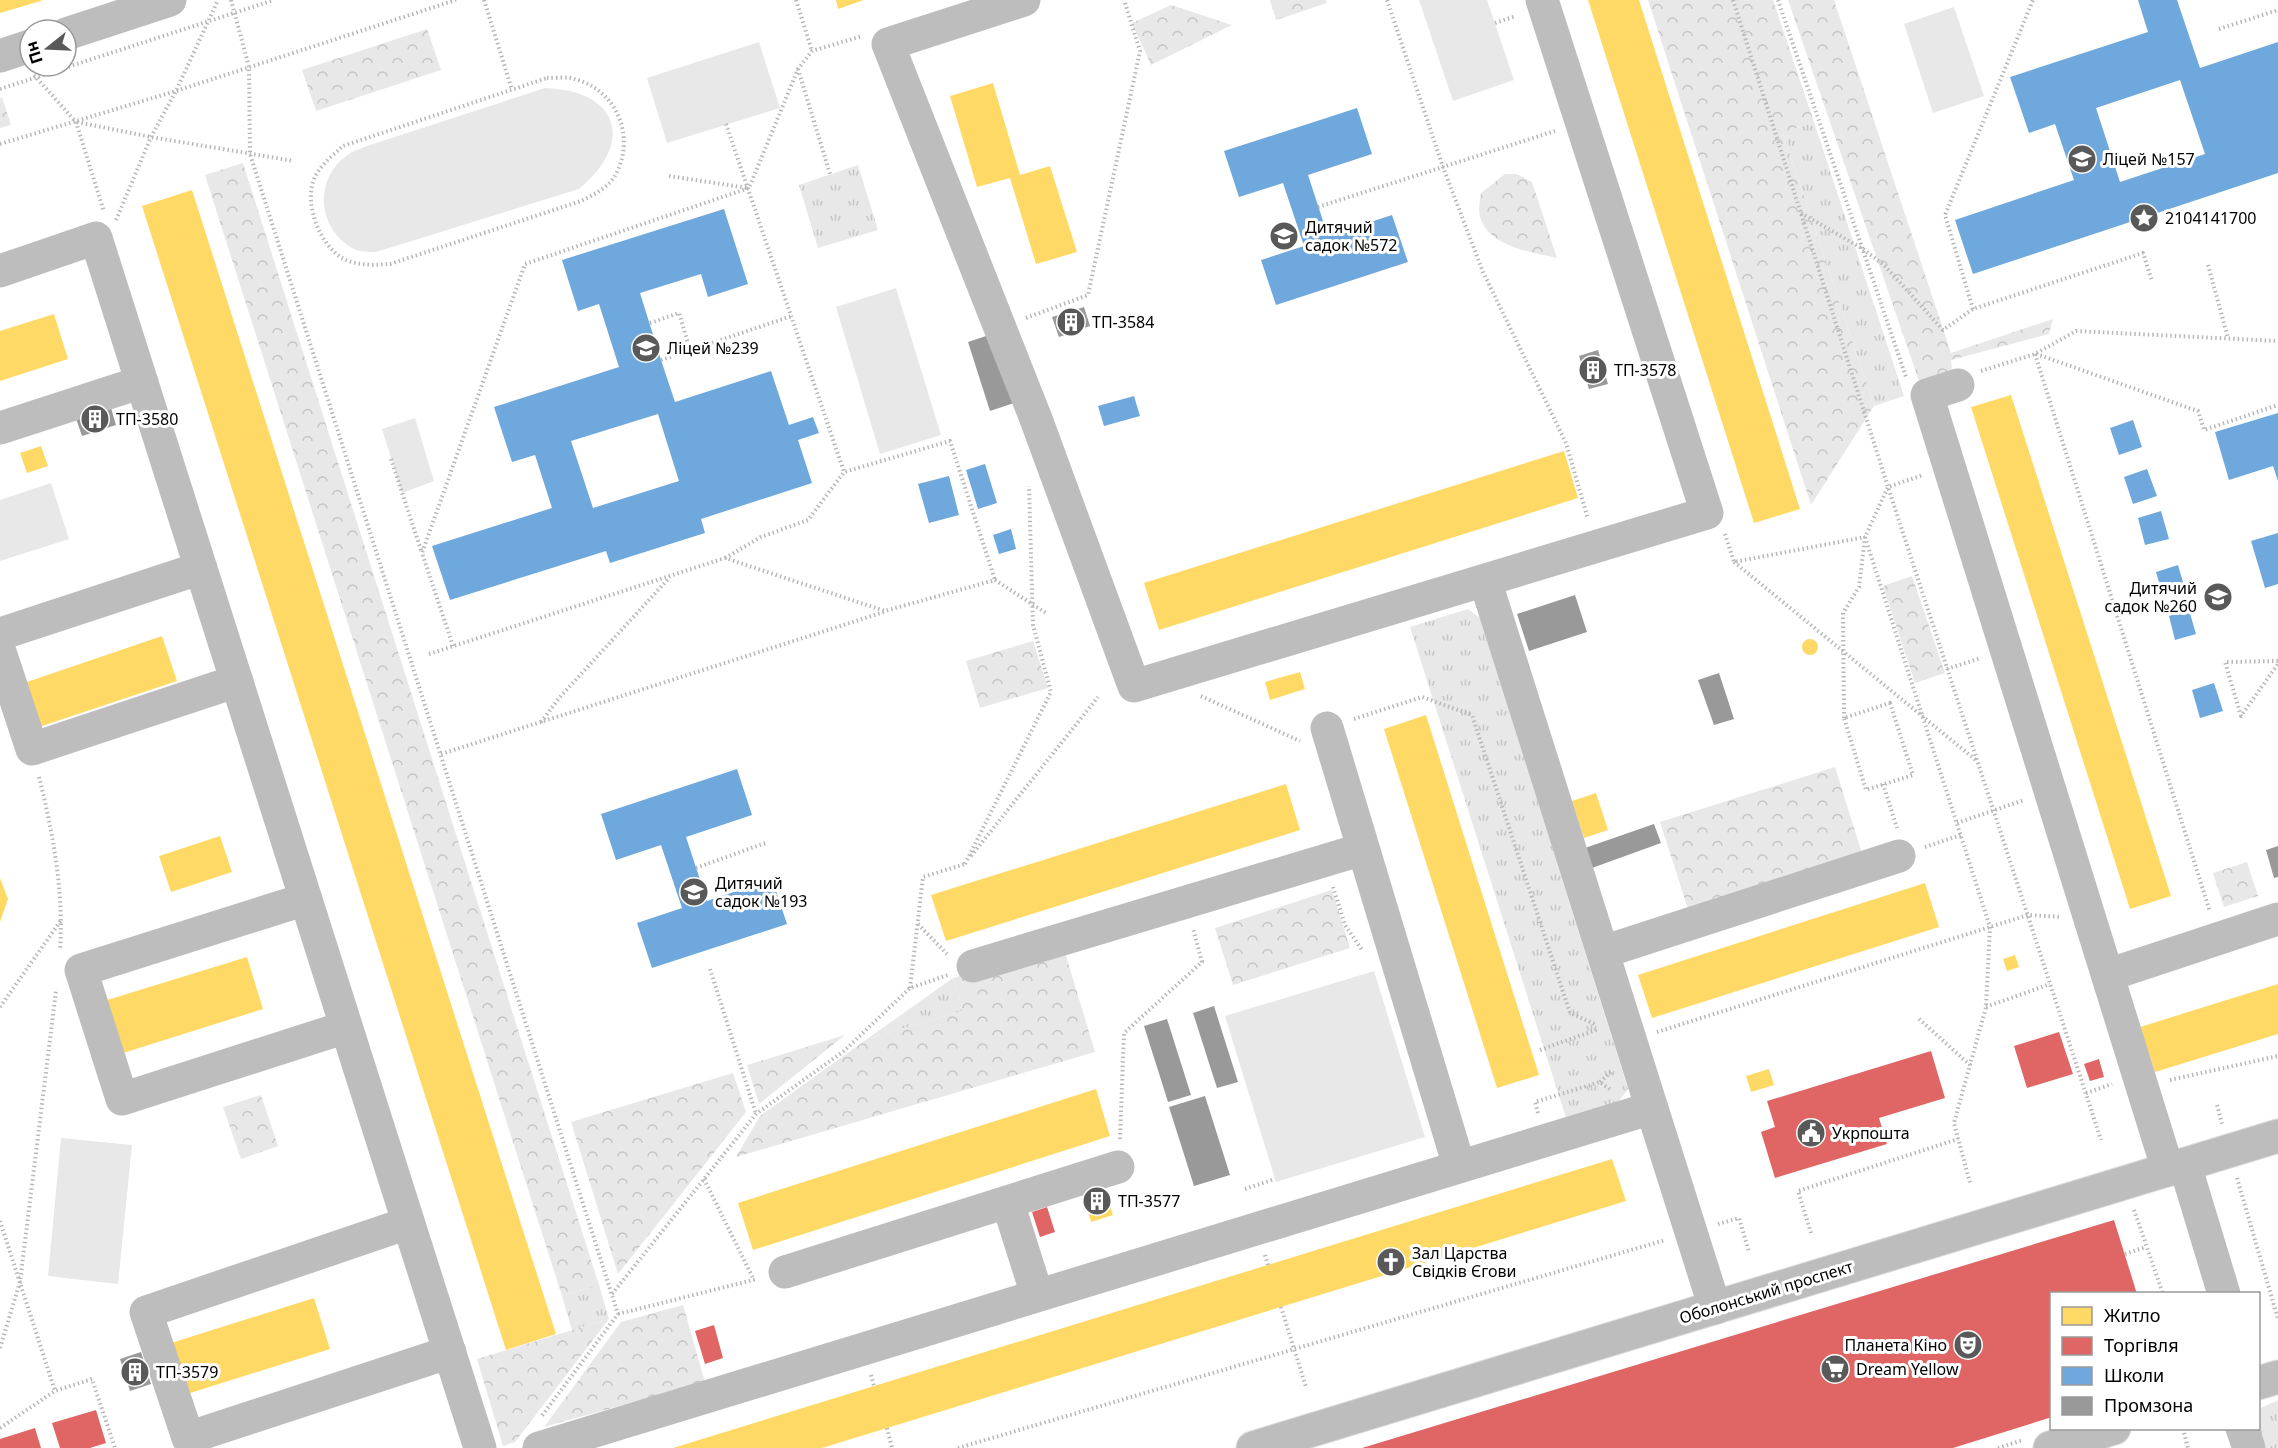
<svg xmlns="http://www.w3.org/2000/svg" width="2278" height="1448" viewBox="0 0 2278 1448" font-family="'Noto Sans',sans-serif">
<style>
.grass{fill:url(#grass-tufts)}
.forest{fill:url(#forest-crowns)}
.garden{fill:#e8e8e8}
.homes{fill:#ffd966}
.shops{fill:#e06666}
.schools{fill:#6fa8dc;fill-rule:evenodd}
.industry{fill:#999}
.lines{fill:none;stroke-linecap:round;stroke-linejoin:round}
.major-casing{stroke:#dbdbdb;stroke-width:35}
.path{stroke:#b8b8b8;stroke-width:4;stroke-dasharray:1.5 3;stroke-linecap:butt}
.minor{stroke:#bdbdbd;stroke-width:33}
.major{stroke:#bdbdbd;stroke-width:33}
.labels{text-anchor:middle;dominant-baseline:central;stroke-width:6;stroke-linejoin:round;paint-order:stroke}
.poi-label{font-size:16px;fill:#000;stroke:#fff;text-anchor:start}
.street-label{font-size:16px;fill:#000;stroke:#fff}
</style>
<defs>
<pattern id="grass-tufts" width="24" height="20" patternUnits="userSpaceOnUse" patternTransform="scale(1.5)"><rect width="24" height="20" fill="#e8e8e8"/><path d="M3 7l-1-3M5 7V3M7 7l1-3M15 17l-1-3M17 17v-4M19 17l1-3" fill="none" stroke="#c5c5c5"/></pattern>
<pattern id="forest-crowns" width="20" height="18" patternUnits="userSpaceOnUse" patternTransform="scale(1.5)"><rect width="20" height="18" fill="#e8e8e8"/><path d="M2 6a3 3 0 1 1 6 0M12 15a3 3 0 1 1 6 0" fill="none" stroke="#c5c5c5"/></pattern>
</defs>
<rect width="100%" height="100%" fill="#fff"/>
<path class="grass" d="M1814,122l90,274 -30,10 -91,-273z
M858,165l20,65 -60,18 -19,-63z
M1468,609l12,9 148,471 -12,16 -49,16 -157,-494z
M953,978l10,33 -96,28z
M599,1285l10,34 -37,11 -10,-34z
M2278,1400v48h-15l-5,-20 1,-19z"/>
<path class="forest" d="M1270,0h56l1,3 -51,17z
M1648,0h125l41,122 -31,11 91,273 -63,99z
M1788,0h46l117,353 102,-34 -4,15 -98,26 1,11 -33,10z
M1171,5l61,20 -81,40 -19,-42z
M427,29l14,41 -125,41 -14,-41z
M2,97l9,28 -11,3v-30z
M243,163l356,1122 -37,11 -357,-1121z
M1505,174h12l15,8 25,76c-26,-6 -68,-11 -77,-41 -2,-7 0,-17 1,-24z
M1912,576l33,97 -30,10 -32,-97z
M1033,641l15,47 -68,20 -14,-47z
M1835,767l30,96 -174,55 -31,-96z
M2247,862l11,34 -34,11 -11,-34z
M1332,890l18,58 -117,37 -18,-57z
M1063,946l32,106 -359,105 24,-41 107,-77 96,-28 -10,-33z
M845,1035l-86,69 -12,-39z
M733,1073l13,39 -128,162 -47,-152z
M261,1095l17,51 -37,13 -18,-52z
M683,1305l22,77 -161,45 77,-105z
M609,1319l-94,123 -12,4 -26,-87z"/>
<path class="garden" d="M1419,0h68l27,80 -61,21z
M1954,7l30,89 -51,17 -29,-89z
M759,42l21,66 -113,35 -20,-65z
M545,88c73,2 91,54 34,101l-203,63c-6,0 -16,0 -22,-3 -36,-19 -41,-68 -8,-93 6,-5 14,-7 21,-10z
M896,288l45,147 -61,19 -44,-147z
M415,418l19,63 -32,12 -20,-64z
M51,483l18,56 -69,22v-61z
M1374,971l51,166 -149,45 -51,-166z
M61,1138l71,7 -14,139 -70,-8z"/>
<path class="homes" d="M0,0h41v1l-41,12z
M836,0h28l-26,9z
M1588,0h51l161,509 -46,14z
M993,83l27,92 30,-9 27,86 -41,12 -26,-86 -33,9 -27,-91z
M192,190l364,1144 -50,16 -364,-1144z
M54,314l14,45 -68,22v-50z
M2011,395l160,501 -41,13 -159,-502z
M41,446l7,20 -21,7 -7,-20z
M1564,451l14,47 -419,132 -15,-47z
M162,636l15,45 -141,47 -15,-44z
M1802 647a8 8 0 1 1 16 0a8 8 0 1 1-16 0Z
M1300,672l5,17 -35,11 -5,-18z
M1426,715l113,360 -42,13 -113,-359z
M1286,784l14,46 -354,111 -15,-46z
M1596,793l12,37 -24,8 -12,-37z
M220,836l12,36 -61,20 -12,-36z
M0,878l8,21 -8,23z
M1925,883l14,44 -287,91 -14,-43z
M2015,955l4,12 -12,4 -4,-12z
M247,957l16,52 -143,45 -16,-53z
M2278,984v50l-123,38 -15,-45z
M1769,1069l5,16 -23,7 -5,-16z
M1096,1089l14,47 -357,114 -15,-47z
M1612,1159l14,42 -804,247h-149z
M1102,1180l11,35 -22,7 -10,-35z
M314,1298l16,51 -143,45 -16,-51z"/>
<path class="shops" d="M2059,1032l14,42 -46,14 -13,-42z
M1931,1051l14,47 -66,20 8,26 -112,34 -14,-46 14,-5 -8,-26z
M2099,1059l5,18 -14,4 -6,-17z
M1047,1207l8,25 -15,5 -8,-25z
M2114,1220l23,74h-85v123l-99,31h-591z
M714,1325l9,33 -18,6 -10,-33z
M96,1410l10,33 -16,5h-30l-8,-25z
M35,1428l6,20h-41v-9z"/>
<path class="schools" d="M2138,0h39l23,68 78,-26v131l-305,101 -18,-54 119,-40 -19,-56 -26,9 -19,-56 138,-45zM2180,80l25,74 -85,28 -24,-74z
M1357,108l15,46 -64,21 20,61 64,-21 16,47 -132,43 -15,-45 43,-14 -21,-63 -44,14 -15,-46z
M724,209l24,75 -40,13 -7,-23 -61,19 21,67 14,42 96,-31 18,54 24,-8 6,16 -21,7 14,43 -111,36 4,14 -95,30 -4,-12 -156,49 -18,-54 120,-38 -17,-53 -23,7 -18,-55 125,-40 -20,-63 -21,7 -16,-51zM658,414l21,67 -86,27 -22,-67z
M1134,396l6,20 -36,10 -6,-20z
M2278,413v68l-5,-15 -44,14 -14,-48z
M2133,420l9,27 -23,8 -9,-27z
M985,464l12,39 -19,6 -12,-39z
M2147,469l10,27 -24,8 -9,-27z
M949,476l10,39 -30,8 -11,-39z
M2161,511l8,28 -24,6 -7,-27z
M1011,529l5,20 -17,5 -6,-19z
M2278,533v51l-13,4 -14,-47z
M2178,565l7,24 -22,7 -7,-24z
M2189,610l7,24 -21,6 -6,-24z
M2214,683l9,28 -23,7 -8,-28z
M737,769l15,46 -66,22 21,64 65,-22 15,45 -135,44 -15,-45 45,-15 -21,-63 -45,15 -15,-46z"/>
<path class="industry" d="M1084,307l6,19 -31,11 -7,-20z
M995,333l22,69 -27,9 -22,-69z
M1598,350l10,34 -19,5 -10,-33z
M109,401l7,24 -34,11 -8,-23z
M1575,595l12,37 -58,19 -12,-37z
M1719,673l15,46 -20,6 -16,-45z
M1654,824l7,19 -69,25 -7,-20z
M2278,846v31l-4,1 -8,-28z
M1214,1006l24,76 -21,6 -24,-75z
M1167,1019l24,76 -23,7 -24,-76z
M1205,1096l25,79 -36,11 -25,-79z
M141,1352l10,32 -21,7 -10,-32z"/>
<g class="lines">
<g class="major-casing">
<path id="major" d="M2258,1383l20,-6
M1253,1448l1025,-312
M2050,1448l64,-20"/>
</g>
<path class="path" d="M231,0l18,67 1,87 368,1160 -77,103
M484,0l28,90
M796,0l16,51
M1387,0l56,167 40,105 83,171 22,76
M1733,0l155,487 213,653
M1778,0l128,377
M1495,23l21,-7
M2219,29l59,-19
M798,69l32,105
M34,75l42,47 28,90
M547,78c7,0 16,-1 23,0 44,8 66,55 47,94 -7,15 -22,22 -36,29l-191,63c-14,1 -32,2 -46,-5 -23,-12 -39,-52 -31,-77 4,-14 19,-26 30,-36z
M0,89l274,-89
M77,122l74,15 143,24
M726,124l118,348 106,-31 45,139
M0,144l176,-53 280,-91
M669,176l79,12
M1318,207l237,-76
M1801,213l62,36 21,16 59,65 30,-21 170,-56 9,28
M116,220l35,-83 25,-46 42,-91
M2208,265l20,73
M1973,309l-28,-94 88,-215
M1026,318l62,-23 52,-244 -16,-51
M650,323l29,-10 11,37
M2035,354l175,558
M2036,354l162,57 6,19 74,-25
M661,360l131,-44
M1981,371l54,-17 41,-23 202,10
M391,459l31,94
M1725,534l9,28 131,-25
M1865,537l125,390 -4,80 -16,58
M725,558l36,-21 47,-17 36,-48
M1734,562l243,199
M453,646l-31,-93 103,-289 224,-76 49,-119 14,-18 50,-15
M429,654l296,-96 160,53 110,-31 51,33
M2278,661l-53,1 16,54 37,-52
M1947,669l34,-11
M1201,696l99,45
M1890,703l23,72 -47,15 -22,-72z
M1844,718l-1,-105 16,-26 6,-50 23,-50 35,-12
M1354,719l68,-22 50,18 98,298 25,11
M541,722l19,-25 110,-120
M441,754l443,-142
M39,777c14,56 25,115 21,173
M1883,784l14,44
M1957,823l67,-23
M1925,847l36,-12
M971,856l127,-159
M965,864l86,-172 -18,-67 -4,-139
M696,868l72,-26
M1333,887l12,38 17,25
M918,924l29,30
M710,969l46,145
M910,988l13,-111 42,-13
M0,1007l62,-88
M1986,1007l64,-23
M1919,1019l51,46 -16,58 16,60
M1657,1032l371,-117 33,2
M1540,1050l59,-21
M2170,1080l108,-24
M1600,1082l11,-10
M2086,1093l26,-9
M2217,1105l5,19
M1538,1113l-3,-11 65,-20 12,9
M1120,1139l4,-106 78,-71 -9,-34
M2237,1178l41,141
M704,1179l50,101
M1245,1189l30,-10
M2134,1210l29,84
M0,1221l55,170 37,-12 23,69
M1718,1224l21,-6 10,34
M1811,1233l-13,-42 160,-52
M2125,1254l21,-7
M1265,1255l3,10
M612,1294l144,-180 88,-63 66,-63 38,-13
M1281,1307l25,80
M618,1314l139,-35
M0,1348l20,-66 36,-291
M871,1375l3,11
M0,1428l55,-37
M887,1428l5,20
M2184,1433l4,15
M958,1448l707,-208
M1998,1448l25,-8"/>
<path class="minor" d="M1024,0l-136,44 148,375 98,267 573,-173 -165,-513
M66,34l104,-34
M0,56l30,-10
M0,271l96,-33 384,1210
M1958,385l-31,10 241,775
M0,428l142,-46
M1485,580l230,728
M0,634l201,-66
M0,652l32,97 205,-68
M1327,728l132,438
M306,899l-225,71 41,129 224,-72
M1603,952l296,-96
M973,966l390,-117
M2108,975l170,-56
M2185,1165l39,129
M1008,1203l29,92
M408,1223l-262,89 42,126 262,-86
M785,1272l333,-105
M2242,1428l7,20
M539,1448l1113,-340"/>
<use href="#major" class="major"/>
</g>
<defs>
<g id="school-disc" transform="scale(1.5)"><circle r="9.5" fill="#595959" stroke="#fff"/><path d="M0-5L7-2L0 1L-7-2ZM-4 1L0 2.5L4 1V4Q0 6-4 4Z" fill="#fff"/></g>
<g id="sight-disc" transform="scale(1.5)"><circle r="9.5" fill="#595959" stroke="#fff"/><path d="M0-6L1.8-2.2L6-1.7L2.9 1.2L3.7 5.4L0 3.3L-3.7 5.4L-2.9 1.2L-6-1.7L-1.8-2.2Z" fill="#fff"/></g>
<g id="building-disc" transform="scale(1.5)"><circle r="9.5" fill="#595959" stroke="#fff"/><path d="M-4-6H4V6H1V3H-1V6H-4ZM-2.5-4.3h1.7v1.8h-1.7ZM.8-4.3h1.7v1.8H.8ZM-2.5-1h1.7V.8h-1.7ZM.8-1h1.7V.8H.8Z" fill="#fff"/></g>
<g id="civic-disc" transform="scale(1.5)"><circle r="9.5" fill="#595959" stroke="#fff"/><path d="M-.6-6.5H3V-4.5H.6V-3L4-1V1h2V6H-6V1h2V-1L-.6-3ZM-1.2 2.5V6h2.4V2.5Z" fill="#fff"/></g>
<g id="church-disc" transform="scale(1.5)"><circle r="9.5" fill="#595959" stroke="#fff"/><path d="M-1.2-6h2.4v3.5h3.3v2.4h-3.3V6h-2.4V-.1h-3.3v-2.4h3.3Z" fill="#fff"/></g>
<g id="theatre-disc" transform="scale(1.5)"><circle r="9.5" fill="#595959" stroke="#fff"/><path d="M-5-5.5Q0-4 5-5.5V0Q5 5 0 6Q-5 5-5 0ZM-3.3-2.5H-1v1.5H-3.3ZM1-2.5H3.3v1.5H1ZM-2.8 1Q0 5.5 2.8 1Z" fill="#fff"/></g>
<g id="supermarket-disc" transform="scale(1.5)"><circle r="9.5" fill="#595959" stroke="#fff"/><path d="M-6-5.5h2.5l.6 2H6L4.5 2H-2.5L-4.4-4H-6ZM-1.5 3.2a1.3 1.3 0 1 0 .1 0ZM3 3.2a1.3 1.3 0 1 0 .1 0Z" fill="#fff"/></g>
</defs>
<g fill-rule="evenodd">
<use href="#school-disc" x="2082" y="159"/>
<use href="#sight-disc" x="2144" y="218"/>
<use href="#school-disc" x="1284" y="236"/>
<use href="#building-disc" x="1071" y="322"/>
<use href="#school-disc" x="646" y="348"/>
<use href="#building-disc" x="1593" y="370"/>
<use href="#building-disc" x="95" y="419"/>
<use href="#school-disc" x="2218" y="597"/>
<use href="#school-disc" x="694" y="892"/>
<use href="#civic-disc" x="1811" y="1133"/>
<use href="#building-disc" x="1097" y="1201"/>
<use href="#church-disc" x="1391" y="1262"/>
<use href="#theatre-disc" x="1968" y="1345"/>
<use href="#supermarket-disc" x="1835" y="1369"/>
<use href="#building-disc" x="135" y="1372"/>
</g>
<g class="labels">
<g class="poi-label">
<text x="2103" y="159">Ліцей №157</text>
<text x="2165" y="218">2104141700</text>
<text x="1305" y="227">Дитячий<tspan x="1305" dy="18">садок №572</tspan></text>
<text x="1092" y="322">ТП-3584</text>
<text x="667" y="348">Ліцей №239</text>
<text x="1614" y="370">ТП-3578</text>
<text x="116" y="419">ТП-3580</text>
<text x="2197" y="588" text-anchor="end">Дитячий<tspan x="2197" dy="18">садок №260</tspan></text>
<text x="715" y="883">Дитячий<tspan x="715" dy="18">садок №193</tspan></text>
<text x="1832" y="1133">Укрпошта</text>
<text x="1118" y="1201">ТП-3577</text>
<text x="1412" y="1253">Зал Царства<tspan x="1412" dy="18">Свідків Єгови</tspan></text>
<text x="1947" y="1345" text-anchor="end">Планета Кіно</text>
<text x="1856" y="1369">Dream Yellow</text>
<text x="156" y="1372">ТП-3579</text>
</g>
<g class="street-label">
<text transform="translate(1766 1292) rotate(-17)">Оболонський проспект</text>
</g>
</g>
<rect x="2050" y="1292" width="210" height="138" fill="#ffffff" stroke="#999999" stroke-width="1.5"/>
<rect x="2062" y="1307" width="30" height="18" fill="#ffd966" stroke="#999999" stroke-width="1.5"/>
<text x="2104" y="1322" font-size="18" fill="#000000">Житло</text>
<rect x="2062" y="1337" width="30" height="18" fill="#e06666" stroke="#999999" stroke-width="1.5"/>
<text x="2104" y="1352" font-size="18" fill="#000000">Торгівля</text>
<rect x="2062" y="1367" width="30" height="18" fill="#6fa8dc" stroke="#999999" stroke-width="1.5"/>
<text x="2104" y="1382" font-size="18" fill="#000000">Школи</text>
<rect x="2062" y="1397" width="30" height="18" fill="#999999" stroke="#999999" stroke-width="1.5"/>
<text x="2104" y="1412" font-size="18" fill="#000000">Промзона</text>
<g transform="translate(48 48) rotate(252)"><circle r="28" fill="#ffffff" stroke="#999999" stroke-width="1.5"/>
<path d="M0-4.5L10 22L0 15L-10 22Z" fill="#595959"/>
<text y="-9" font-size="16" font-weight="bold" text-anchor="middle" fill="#000000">Пн</text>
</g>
</svg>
